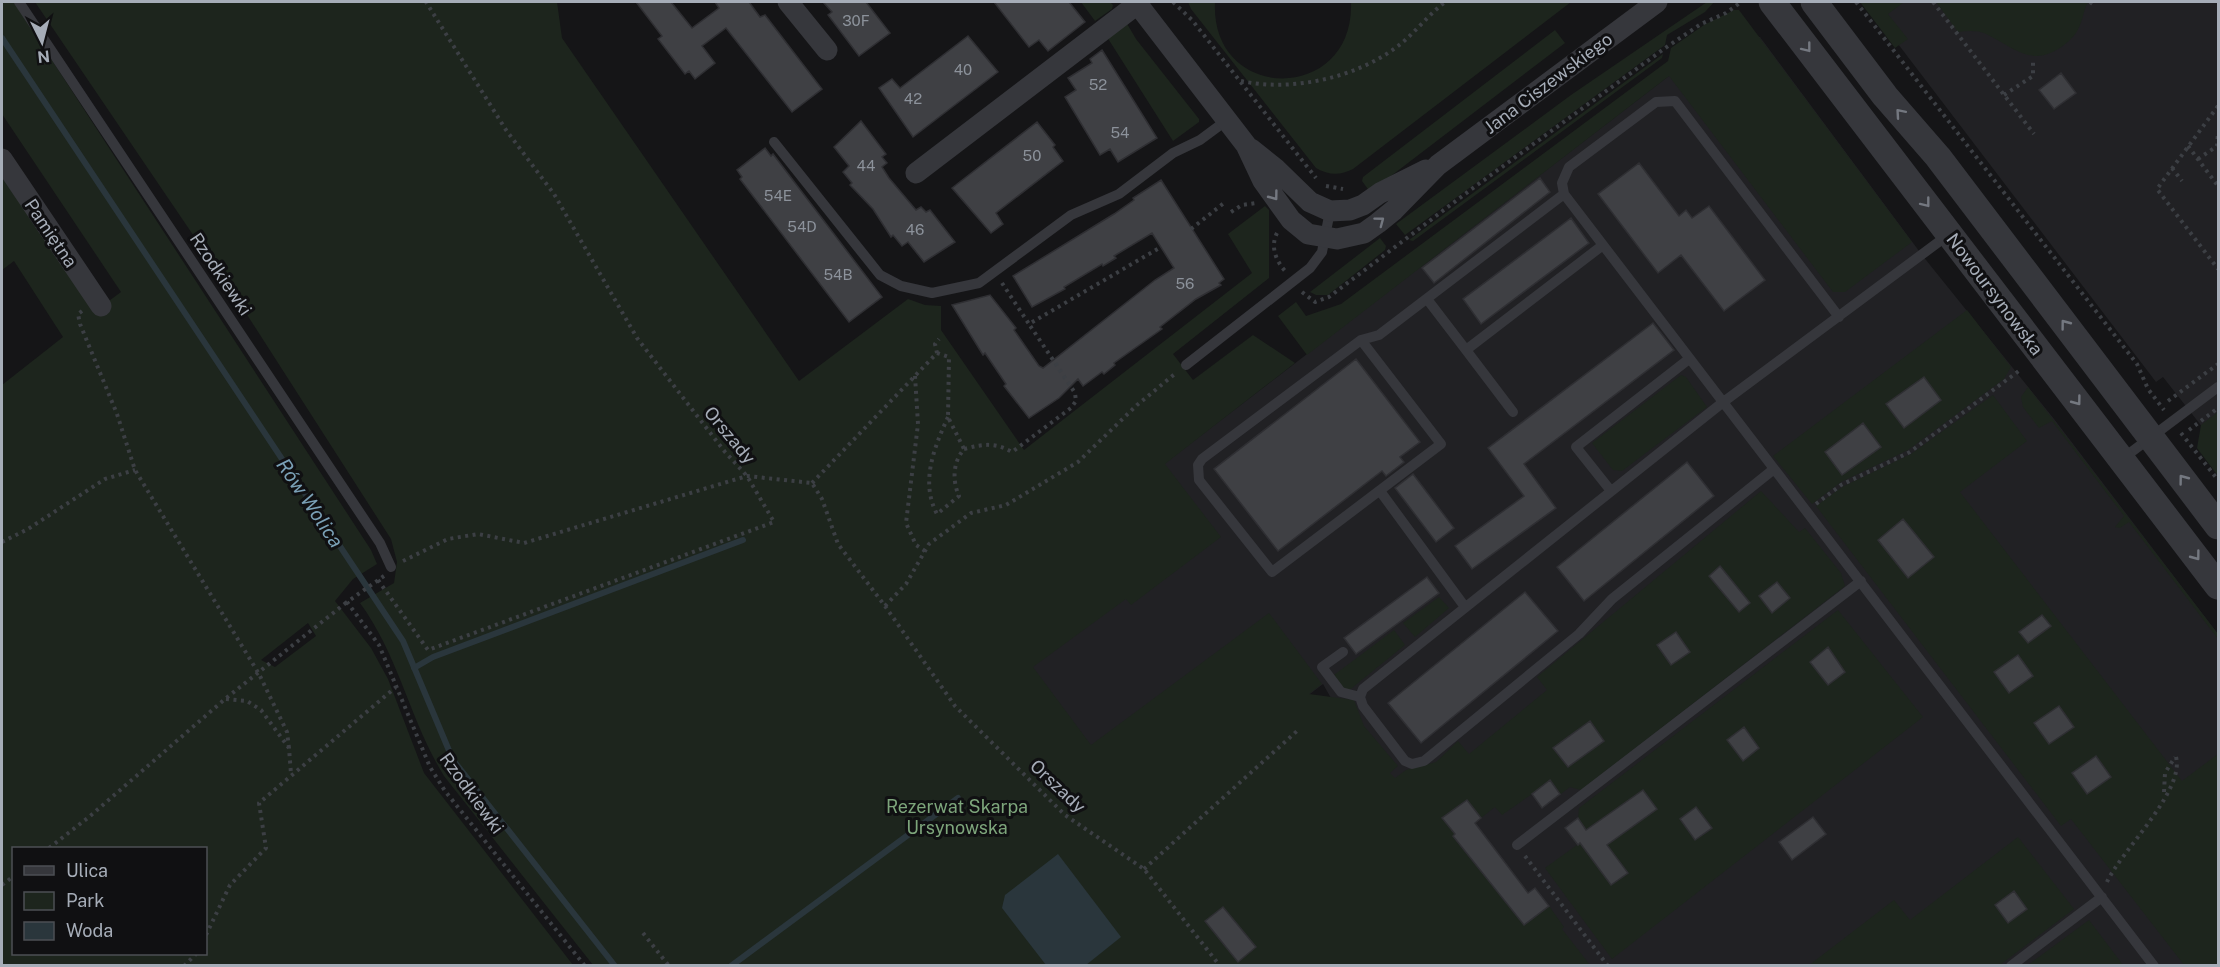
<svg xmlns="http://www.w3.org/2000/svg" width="2220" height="967" viewBox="0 0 2220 967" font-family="'Public Sans',sans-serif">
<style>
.built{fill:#212124}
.green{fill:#1d251d;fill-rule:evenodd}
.water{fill:#2a363c}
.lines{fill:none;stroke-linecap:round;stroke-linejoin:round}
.stream{stroke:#2a363c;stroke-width:6}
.building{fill:#3f4044;stroke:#2f2f33;stroke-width:1.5}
.path{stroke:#3c3f44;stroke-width:4;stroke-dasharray:3 4.5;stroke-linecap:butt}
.service{stroke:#36373c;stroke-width:10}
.minor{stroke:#36373c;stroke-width:21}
.tertiary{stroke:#36373c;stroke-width:27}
.oneway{stroke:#747880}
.labels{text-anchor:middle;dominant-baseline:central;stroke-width:6;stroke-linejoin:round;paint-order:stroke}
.number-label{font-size:15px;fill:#8c929b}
.street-label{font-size:18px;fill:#a6adb8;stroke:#101012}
.park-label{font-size:18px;fill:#7da57b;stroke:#101012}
.water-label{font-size:20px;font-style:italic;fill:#7aa0b6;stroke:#101012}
</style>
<rect width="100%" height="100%" fill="#151517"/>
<path class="built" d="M1866,2h352v445l-55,-70 -7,5z
M1726,32l34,5 162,218 132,164 164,215v331h-922l40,-258 -13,-23 -177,135 -163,-216z"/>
<path class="green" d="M2,2h12l357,548 6,14 -24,15 -18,22 36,47 17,31 36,94 149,192h-571v-580l61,-48 -49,-76 -12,9v-94l92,136 27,-20 -119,-178zM308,623l8,13 -41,31 -14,-7zM14,848h192v106h-192z
M35,2h522l5,36 237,343 109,-82 17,6 16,1v24l83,120 228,-177 -24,-39 37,-28 4,4v68l-96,76 20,26 60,-45 42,28 -130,101 56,73 -90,68 -5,-6 -93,68 58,78 178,-132 53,71 -13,10 45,6 10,26 34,40 -8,7 5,5 11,-8 30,-8 22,-21 11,13 78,-64 -10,-13 224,-186 38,41 6,-4 36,45 4,13 -264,204 -11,-3 -28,21 -10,-14 -30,21 -7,-8 -14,11 -15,-18 -23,18 12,16 -2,3 71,88 25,-19 15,21 -2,2 28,36h-997l-149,-189c-34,-55 -45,-120 -84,-173l34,-20 3,-21 -6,-23 -147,-229z
M1081,2h29l3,3 -1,4 -17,12z
M1188,2h27c-5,102 140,102 136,0h220l-218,167c-13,7 -25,6 -37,-1l-125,-159z
M1707,2h7l-9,10 -38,23 -2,10 -260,190 -9,-11 175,-129z
M1860,2h44l-16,12 20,25 -13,9z
M1936,2h153c-7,5 -4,25 -20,39 -35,30 -52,8 -83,-7 -9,-4 -19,-3 -28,-2z
M1734,10h5l173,232 -67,50h-12l-164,-216 -362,279 -29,-39 18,-14 10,14 35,-12 327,-243 3,-13 33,-23z
M1126,22l10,17 63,80v3l-26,19 -66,-104z
M1555,30l10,13 -195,149 -8,-11 1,-4z
M1663,54l-1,4 -249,183 -4,-1z
M1380,238l6,8 -1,4 -57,45h-12l-6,-3z
M1967,310l44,57 -7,12 -96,71 -67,32 -29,22 -39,-48z
M1681,375l5,2 21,30 -85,64 -9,-1 -21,-27z
M2028,387l190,247v5l-89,-117 -9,6 -5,-1 9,-11 -72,-95 -13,7 -16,-21 -2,-10z
M1993,395l34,46 -67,51 222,289 36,-27v211h-34l-113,-146 -10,7 -245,-320 26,-19 69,-33z
M2218,412v64l-21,-28 4,-23z
M1439,597l10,11 -34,29 -12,-14z
M1838,610l85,107 -311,242 -67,-91 32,-23 -12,-17 13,-9 1,-11z
M1394,630l11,15 -58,47 -13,-17z
M2018,837l56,72 -74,56 -192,1 86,-66 16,20z
M2089,920l34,45h-95z"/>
<path class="water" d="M1058,854l63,83 -35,28h-40l-44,-57 3,-13z"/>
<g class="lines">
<path class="stream" d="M2,38l401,603 50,119 162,206
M414,668l19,-11 310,-117
M731,966l227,-168"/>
</g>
<path class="building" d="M636,2h35l21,26 27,-20 -4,-6h34l11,15 5,-2 57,74 -30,23 -66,-84 -24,18 13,17 -20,16 -6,-8 -4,3 -27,-35 4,-3z
M823,2h43l24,31 -31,23 -31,-41 4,-3z
M994,2h75l16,20 -37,29 -9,-11 -10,7z
M968,36l30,36 -85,65 -34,-49 13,-9 8,9z
M1102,50l55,88 -39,24 -8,-13 -10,6 -35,-58 11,-7 -8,-12 24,-15 -2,-4z
M2061,73l15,20 -22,16 -15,-19z
M861,121l25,33 -4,3 5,6 -5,4 7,11 27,32 5,-3 5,5 4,-2 25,32 -31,20 -16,-20 -6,4 -9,-11 -2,2 -18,-28 -23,-24 2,-2 -9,-11 6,-6 -15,-19z
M1037,122l18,23 -2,2 10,14 -67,52 7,11 -12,9 -39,-45z
M765,148l6,8 2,-2 109,143 -33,25 -109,-143 2,-2 -5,-7z
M1639,163l40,53 7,-6 6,8 17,-12 56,74 -41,31 -43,-56 -23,18 -60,-79z
M1540,178l10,14 -116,91 -12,-15z
M1161,180l63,99 -5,4 2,2 -25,14 -36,28 2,2 -48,34 1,2 -11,9 -2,-2 -19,14 -5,-7 -19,19 -30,20 -25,-32 2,-2 -21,-31 -2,2 -31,-50 38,-10 26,33 -2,2 25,36 4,2 112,-88 19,-12 -22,-35 -38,23 2,2 -13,8 -1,-2 -38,23 1,2 -33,18 -19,-31 101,-62 20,-14 -1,-2z
M1571,218l18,25 -108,81 -18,-25z
M1653,323l21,27 -150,114 32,44 -84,61 -17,-23 69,-50 -36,-48z
M1356,359l64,83 -20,15 4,5 -18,14 -4,-5 -104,80 -64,-82z
M1924,377l17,23 -37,28 -18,-24z
M1863,423l18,24 -39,28 -17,-23z
M1687,462l27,34 -130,105 -27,-34z
M1413,474l41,54 -18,14 -41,-54z
M1903,519l31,38 -26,21 -30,-38z
M1720,566l30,37 -11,9 -30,-36z
M1427,577l12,16 -83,61 -12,-16z
M1777,582l13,16 -18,15 -13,-17z
M1525,592l33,39 -137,112 -33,-40z
M2042,615l9,11 -23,17 -9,-11z
M1676,632l14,20 -19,13 -14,-20z
M1828,647l17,25 -17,13 -18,-23z
M2018,655l15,21 -24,17 -15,-21z
M2059,706l15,21 -25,17 -15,-21z
M1590,721l14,20 -36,26 -15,-19z
M1744,727l15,21 -16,13 -16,-21z
M2096,756l15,21 -24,17 -15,-21z
M1550,780l10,14 -18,14 -10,-14z
M1643,790l14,19 -50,36 21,28 -17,12 -31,-42 -2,2 -13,-17 13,-10 8,12z
M1467,800l14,18 -6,5 53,70 7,-5 14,18 -25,19 -71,-89 2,-2 -13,-16z
M1696,807l16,21 -17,12 -15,-21z
M1813,817l13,17 -34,26 -13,-18z
M2014,891l13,18 -19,14 -13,-18z
M1223,907l33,40 -18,15 -33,-41z"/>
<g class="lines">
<path class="path" d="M1173,2l19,18 124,158
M1856,2l281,362 11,25 16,21
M1933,2l101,132
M2090,2l5,4
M1241,81c51,11 115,-3 157,-35 17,-13 30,-31 47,-44
M2004,95l29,-19v-16
M2218,106l-61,83 61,80
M2188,146l30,40
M2198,159l19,-13 1,-14
M2172,168l10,13
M1326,186l17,3
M1231,212l11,-7 14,-2
M1191,229l33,-26
M1277,233c-7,14 -1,28 9,39
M1002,283l27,41 132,-77
M1302,292l13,10 14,-5 140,-106 199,-145 33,-22 25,-11 15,-11
M82,311l-4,3 2,10 37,90 18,56 124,204 28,58 2,16
M937,353l12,4 -1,60 16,32c-11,13 -12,31 -5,47l-22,18c-17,-32 -3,-66 11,-97
M915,376l3,48 -12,99 10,22 9,6
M2168,401l50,-37
M2189,430l29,-22
M2181,433l37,47
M964,449c19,-5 31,-7 48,3l59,-44 5,-7 -1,-8 -46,-69
M812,483l125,-130 -2,-9 4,-5
M1816,504l25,-19 69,-33 110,-82
M2,542l26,-13 77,-50 30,-9
M403,561l45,-22 30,-5 46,9 223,-67 65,7 10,16 16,45 47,62 70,100 110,109 79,54 76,97
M384,576l-37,26 32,43 51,122 15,24 140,175
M378,580l50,70 346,-128 -27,-46 -22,-24 -88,-114 -83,-144 -48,-64 -80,-128
M885,606l21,-22 23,-40 42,-31 35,-8 72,-43 59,-57 39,-32
M226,699l21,2 14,9 28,38 2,26
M2164,792l1,-19 10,-16
M49,848l40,-31 136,-118 122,-97
M1525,856l83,110
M1144,869l153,-138
M2107,882c14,-31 78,-91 69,-125
M2,885l12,-9
M643,933l26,33
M206,935l24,-50 36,-37 -7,-45 137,-116
M184,966l12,-12"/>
<path class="service" d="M19,2l361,541 11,24
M774,142l106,133 21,11 31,7 47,-10 92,-68 48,-21 54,-41 27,-13 27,-20
M1564,194l-2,-11 7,-16 87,-65 19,-1 164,216
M1427,299l39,51 137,-105
M1361,340l80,104 -169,128 -73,-92 -1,-15 4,-6 159,-119 18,-5 185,-141 590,772
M1466,350l47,62
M1186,365l124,-97 12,-16 8,-41
M2122,459l96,-72
M1774,469l-162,130 -33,35 -155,127 -12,3 -7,-3 -42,-55 -3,-9 3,-8 359,-286 226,-168
M1380,491l85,116
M1611,491l-35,-44 113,-88
M1343,652l-21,15 19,25 19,5
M1517,845l344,-264
M2011,966l91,-69"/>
<path class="minor" d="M788,2l39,48
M1136,2l110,143 17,36 28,39 17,14 29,5 27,-6 14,-10 16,-13 44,-45 219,-163
M1251,149l25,20 34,33 20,9 20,-1 13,-5 17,-12 46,-23
M2,159l99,147
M916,173l224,-171"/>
<path class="tertiary" d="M1772,2l446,584
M1814,2l71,94 53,61 280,369"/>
</g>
<defs><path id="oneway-chevron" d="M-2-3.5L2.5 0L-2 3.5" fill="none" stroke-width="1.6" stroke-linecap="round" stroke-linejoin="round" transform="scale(1.5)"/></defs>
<g class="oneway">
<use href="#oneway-chevron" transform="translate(1807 48) rotate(52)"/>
<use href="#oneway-chevron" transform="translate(1900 113) rotate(-131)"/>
<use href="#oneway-chevron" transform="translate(1274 196) rotate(53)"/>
<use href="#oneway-chevron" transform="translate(1926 203) rotate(52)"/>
<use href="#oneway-chevron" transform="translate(1380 221) rotate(-37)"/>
<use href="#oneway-chevron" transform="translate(2065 324) rotate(-127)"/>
<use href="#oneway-chevron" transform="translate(2077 401) rotate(53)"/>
<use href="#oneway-chevron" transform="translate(2183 479) rotate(-127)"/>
<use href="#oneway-chevron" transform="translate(2196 556) rotate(53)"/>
</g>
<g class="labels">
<g class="number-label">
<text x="856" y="20">30F</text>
<text x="963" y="69">40</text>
<text x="1098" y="84">52</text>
<text x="913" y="98">42</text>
<text x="1120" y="132">54</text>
<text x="1032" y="155">50</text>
<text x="866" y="165">44</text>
<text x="778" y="195">54E</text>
<text x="802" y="226">54D</text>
<text x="915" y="229">46</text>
<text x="838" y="274">54B</text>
<text x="1185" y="283">56</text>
</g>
<g class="street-label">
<text transform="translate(1548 83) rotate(-37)">Jana Ciszewskiego</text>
<text transform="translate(51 233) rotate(56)">Pamiętna</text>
<text transform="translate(221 274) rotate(56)">Rzodkiewki</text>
<text transform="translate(1995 294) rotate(53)">Nowoursynowska</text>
<text transform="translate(730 435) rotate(50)">Orszady</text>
<text transform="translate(1058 786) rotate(43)">Orszady</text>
<text transform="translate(472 793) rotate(54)">Rzodkiewki</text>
</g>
<g class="park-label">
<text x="957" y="806">Rezerwat Skarpa<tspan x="957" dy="21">Ursynowska</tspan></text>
</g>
<g class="water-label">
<text transform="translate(310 503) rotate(56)">Rów Wolica</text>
</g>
</g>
<rect width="2220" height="967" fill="none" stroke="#a6adb8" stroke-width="6"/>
<rect x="12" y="847" width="195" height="108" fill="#101012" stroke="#4c4f54" stroke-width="1.5"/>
<rect x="24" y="866" width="30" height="9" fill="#36373c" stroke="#4c4f54" stroke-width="1.5"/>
<text x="66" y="877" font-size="18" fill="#a6adb8">Ulica</text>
<rect x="24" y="892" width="30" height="18" fill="#1d251d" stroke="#4c4f54" stroke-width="1.5"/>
<text x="66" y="907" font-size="18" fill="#a6adb8">Park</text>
<rect x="24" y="922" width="30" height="18" fill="#2a363c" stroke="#4c4f54" stroke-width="1.5"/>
<text x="66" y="937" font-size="18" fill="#a6adb8">Woda</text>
<g transform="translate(42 42) rotate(174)" stroke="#101012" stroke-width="4.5" paint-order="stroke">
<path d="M0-4.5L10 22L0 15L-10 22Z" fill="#a6adb8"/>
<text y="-9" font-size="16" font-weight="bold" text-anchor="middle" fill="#a6adb8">N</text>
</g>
</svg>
